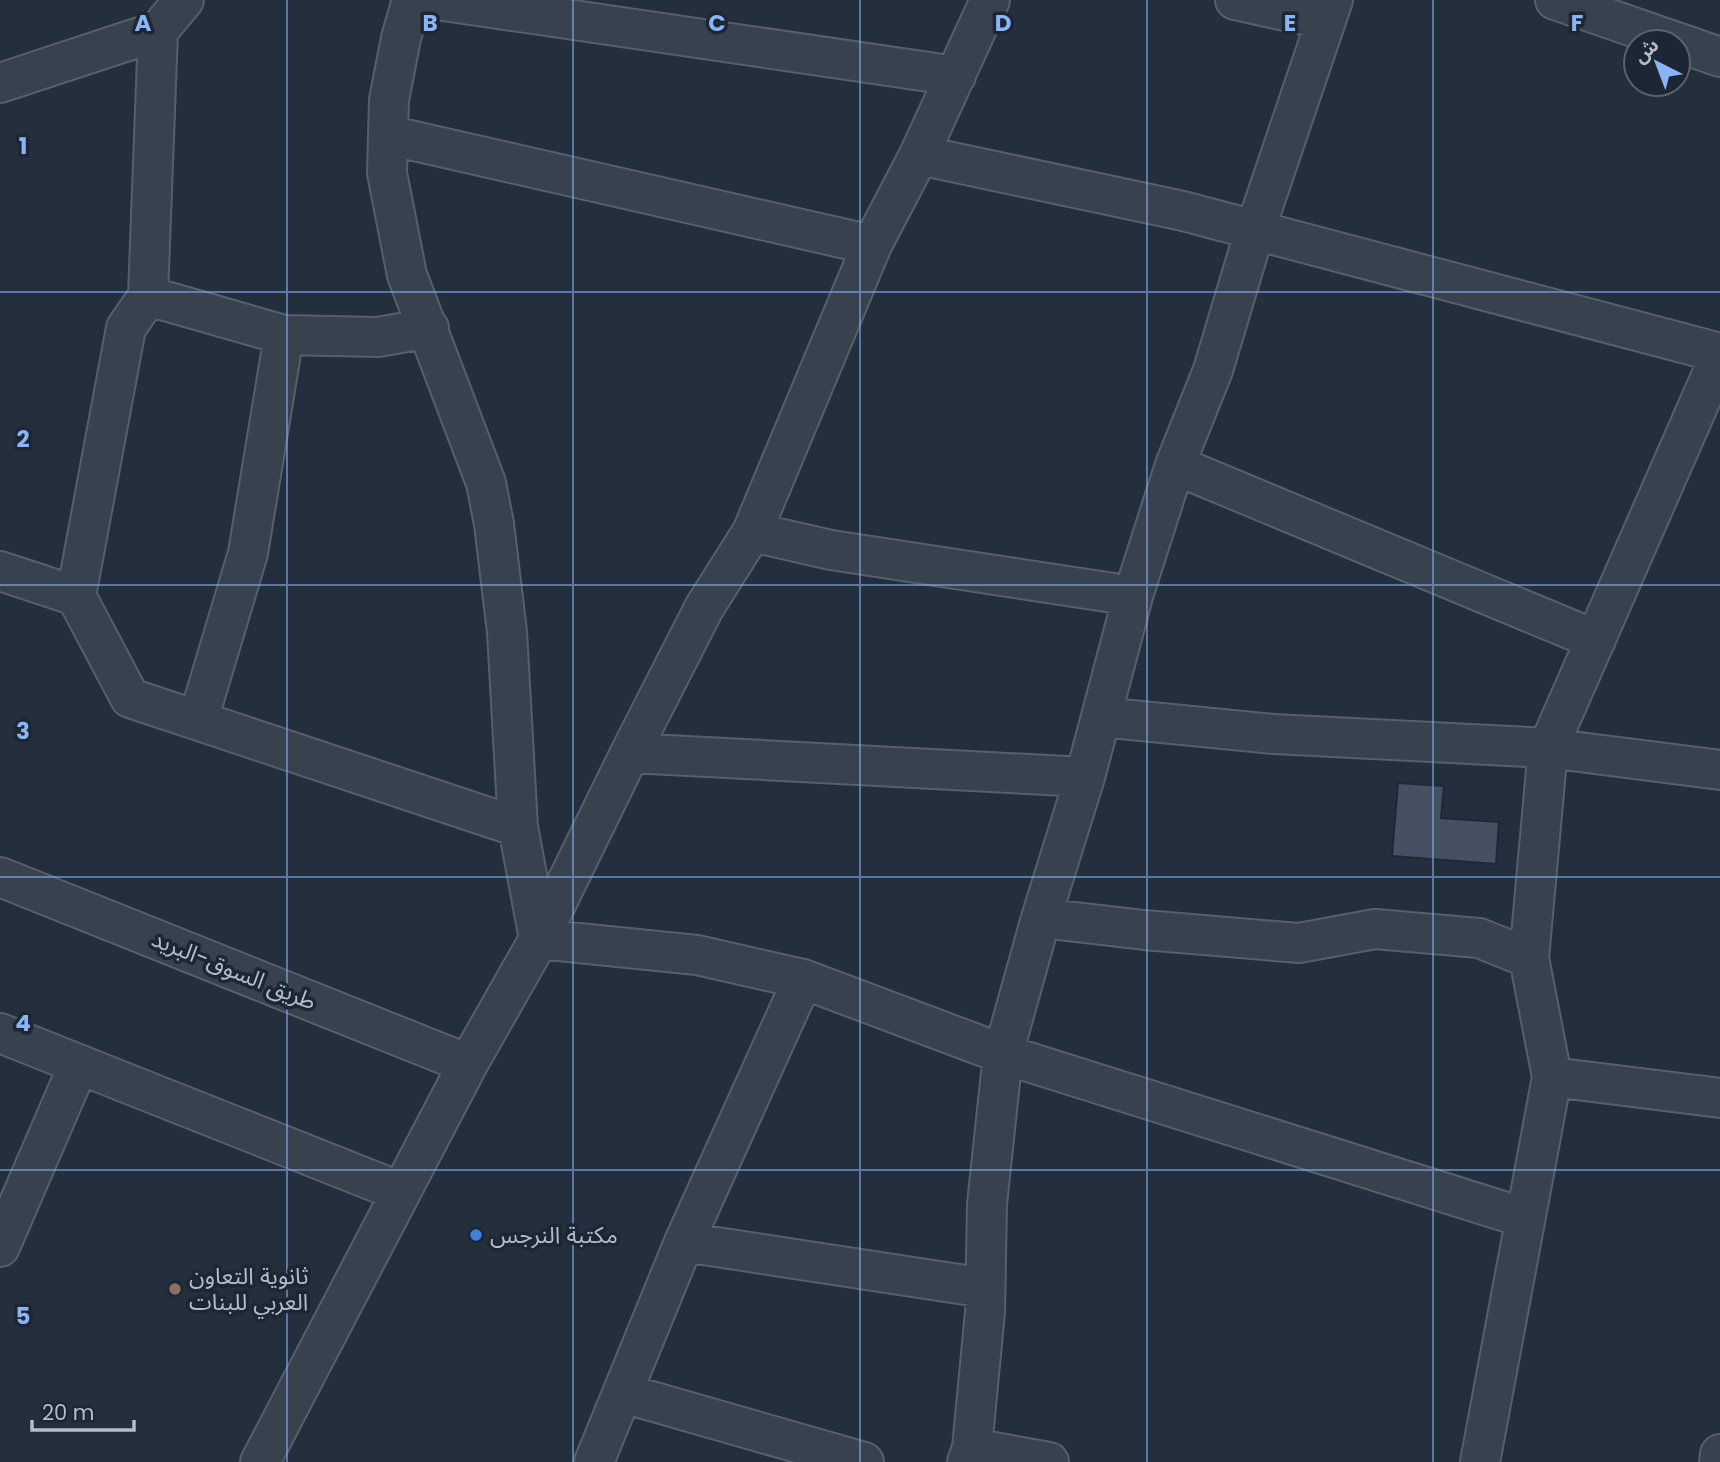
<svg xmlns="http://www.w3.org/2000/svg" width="1720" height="1462" viewBox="0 0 1720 1462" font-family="Poppins,'Noto Sans Arabic',sans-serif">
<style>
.building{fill:#455162;stroke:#1f2835;stroke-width:2}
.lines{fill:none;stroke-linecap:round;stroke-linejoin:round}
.minor-casing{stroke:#565f6c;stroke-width:42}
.minor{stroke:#38414e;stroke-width:38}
.grid{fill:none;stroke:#8ab4f8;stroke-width:2;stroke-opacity:0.55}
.shop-dot{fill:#3f7fe0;stroke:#1d2633;stroke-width:2.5}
.education-dot{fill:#8d6e63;stroke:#1d2633;stroke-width:2.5}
.labels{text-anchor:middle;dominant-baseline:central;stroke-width:7;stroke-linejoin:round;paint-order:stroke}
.street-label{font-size:23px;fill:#b4bcc9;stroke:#1d2633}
.poi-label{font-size:23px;fill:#b4bcc9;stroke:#1d2633;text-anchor:start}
.grid-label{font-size:23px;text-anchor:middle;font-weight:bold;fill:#8ab4f8;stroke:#1d2633;stroke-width:7;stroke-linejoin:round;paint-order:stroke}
</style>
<rect width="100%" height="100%" fill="#242f3e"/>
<path class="building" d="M1398,783l46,3 -3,32 58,4 -3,42 -104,-8z"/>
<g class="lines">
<g class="minor-casing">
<path id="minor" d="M437,0l519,76
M1235,0l91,20
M1555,0l165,57
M158,31l-10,265 136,39 94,2 51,-9
M0,83l158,-52 26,-31
M388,135l484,110
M919,155l264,56 537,142
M1175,465l421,175
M752,532l120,-287 47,-90 71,-155
M0,571l76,25 54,102 388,129
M76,596l50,-268 22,-32
M1101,717l173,17 274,14 172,22
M198,720l50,-167 36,-218
M630,753l74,-145 48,-76 79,18 302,46
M1085,777l-455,-24 -91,186 158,16 106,24 200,75 522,164
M0,877l468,187
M1041,918l103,12 155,13 76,-14 104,9 50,20
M0,1033l401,159
M1552,1077l168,21
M684,1242l301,46
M0,1247l79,-183
M623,1393l241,69
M972,1448l77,14
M260,1462l208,-398 71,-125 -21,-112 -11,-195 -13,-108 -8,-41 -79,-208 -20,-102 2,-73 12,-62 11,-38
M594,1462l90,-220 119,-263
M967,1462l5,-14 13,-136 2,-108 16,-150 38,-136 44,-141 48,-181 42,-131 38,-95 42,-140 78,-230
M1480,1462l72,-385 -23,-119 19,-210 172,-392
M1719,1462l1,-8"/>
</g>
<use href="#minor" class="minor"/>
</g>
<path class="grid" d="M287,0v1462M573,0v1462M860,0v1462M1147,0v1462M1433,0v1462M0,292h1720M0,585h1720M0,877h1720M0,1170h1720"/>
<circle class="shop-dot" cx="476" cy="1235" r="7"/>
<circle class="education-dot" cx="175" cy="1289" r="7"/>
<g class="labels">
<g class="street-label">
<text transform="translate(234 970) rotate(22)">طريق السوق-البريد</text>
</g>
<g class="poi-label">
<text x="490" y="1235">مكتبة النرجس</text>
<text x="189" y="1276">ثانوية التعاون<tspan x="189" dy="26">العربي للبنات</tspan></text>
</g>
</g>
<g class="grid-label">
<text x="143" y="31">A</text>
<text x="430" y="31">B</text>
<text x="717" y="31">C</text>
<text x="1003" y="31">D</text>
<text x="1290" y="31">E</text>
<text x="1577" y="31">F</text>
<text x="23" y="154">1</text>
<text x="23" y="447">2</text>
<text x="23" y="739">3</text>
<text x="23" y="1031">4</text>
<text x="23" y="1324">5</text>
</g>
<g transform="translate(1657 63) rotate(318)"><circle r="33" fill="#1d2633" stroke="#59626f" stroke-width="2"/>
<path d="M0-5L12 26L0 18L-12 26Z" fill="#8ab4f8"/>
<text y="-10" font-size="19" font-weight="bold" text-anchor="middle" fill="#b4bcc9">ش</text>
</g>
<path d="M32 1420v10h102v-10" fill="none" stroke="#b4bcc9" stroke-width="3.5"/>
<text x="42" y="1420" font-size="21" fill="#b4bcc9" stroke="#1d2633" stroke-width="5" paint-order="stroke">20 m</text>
</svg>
